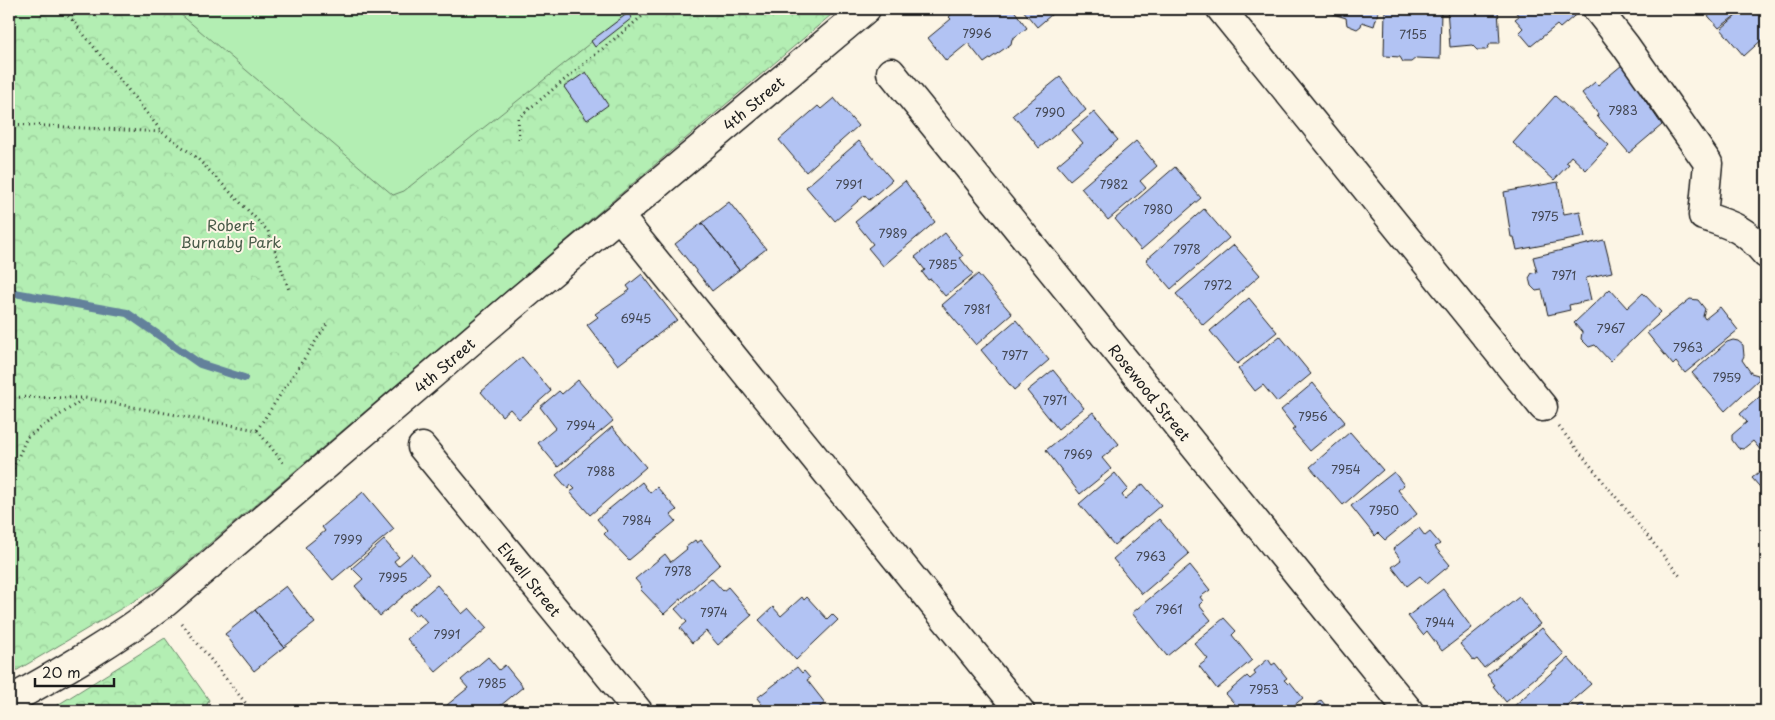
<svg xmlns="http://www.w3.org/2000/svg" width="1775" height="720" viewBox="0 0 1775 720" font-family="'Playpen Sans',sans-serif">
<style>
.forest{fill:url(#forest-crowns);stroke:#688568}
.garden{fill:#b3eeb3;stroke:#688568}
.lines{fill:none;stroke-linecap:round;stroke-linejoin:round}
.stream{stroke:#63819b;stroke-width:8}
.building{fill:#b2c3f3;stroke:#1c1c1c}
.minor-casing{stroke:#1c1c1c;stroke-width:31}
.path{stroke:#1c1c1c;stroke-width:3;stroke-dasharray:1 4;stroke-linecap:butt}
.minor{stroke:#fcf5e5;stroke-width:28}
.labels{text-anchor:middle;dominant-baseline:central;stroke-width:4;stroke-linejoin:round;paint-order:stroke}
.number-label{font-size:12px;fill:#424652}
.street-label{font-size:15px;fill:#1c1c1c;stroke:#fcf5e5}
.park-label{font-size:15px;fill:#495b49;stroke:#fcf5e5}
</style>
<defs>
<pattern id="forest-crowns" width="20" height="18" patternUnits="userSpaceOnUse" patternTransform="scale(1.25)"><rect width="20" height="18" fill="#b3eeb3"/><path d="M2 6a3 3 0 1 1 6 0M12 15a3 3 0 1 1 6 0" fill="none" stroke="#9c9"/></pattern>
</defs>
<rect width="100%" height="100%" fill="#fcf5e5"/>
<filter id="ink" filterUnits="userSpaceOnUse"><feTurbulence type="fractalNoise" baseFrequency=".02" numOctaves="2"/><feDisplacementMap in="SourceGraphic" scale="10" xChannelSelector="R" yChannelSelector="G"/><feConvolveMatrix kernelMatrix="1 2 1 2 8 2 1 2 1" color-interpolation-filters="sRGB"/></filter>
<g filter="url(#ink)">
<path class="forest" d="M9,9h829l-677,576 -152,90z
M165,638l44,62 -5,11h-156z"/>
<path class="garden" d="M178,9h455l-229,182 -11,4 -214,-182z"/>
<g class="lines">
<path class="stream" d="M9,292l118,21 73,51 44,14"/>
</g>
<path class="building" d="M952,9h61l14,19 -15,11 -1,5 -27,19 -16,-20 -22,18 -18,-23 23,-19 -2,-2 3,-3z
M1022,9h36l-21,18z
M1331,9h48l-5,17 -12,-4 -1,4 -4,3 -10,-4 -1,-7 -16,-5z
M1412,9h29l-1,50 -24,-1 -5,4h-8l-3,-5 -16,-1 1,-46 27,1z
M1447,9h51l2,34h-9l-5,7h-9l-5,-5 -22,2z
M1513,9h64l3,2 -20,17 -3,-3 -26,21 -12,-14 4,-4 -8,-9 4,-3z
M1702,9h42l-25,19z
M1744,9h22v27l-22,20 -23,-27z
M628,13l4,5 -37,29 -4,-6z
M1622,65l21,25 -3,3 22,32 -33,28 -32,-37 1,-2 -16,-21 13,-11 3,3z
M586,72l22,33 -21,15 -23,-33z
M1060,77l26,33 -47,38 -26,-33z
M1555,96l54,49 -23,25 -15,-14 -5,6 3,2 -15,16 -41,-37z
M834,98l24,28 -52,46 -27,-32 39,-34 3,3z
M1094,112l24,28 -48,40 -13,-15 26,-22 -11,-13z
M859,141l33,39 -23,20 -4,-5 -30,26 -29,-34z
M1136,141l21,25 -17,15 6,7 -38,32 -27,-32z
M1175,167l26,31 -60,52 -26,-31z
M905,181l30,41 -52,44 -15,-18 5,-4 -18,-22z
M1558,182l6,32 16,-3 5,26 -68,13 -3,-13h-3l-7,-45z
M729,202l37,47 -27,21 -37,-47z
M1204,209l25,29 -58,51 -25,-29z
M702,223l37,47 -27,21 -37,-47z
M945,233l18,23 -3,2 13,16 -28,22 -14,-17 -3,1 -6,-8 3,-2 -10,-13z
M1604,240l8,32 -26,6 5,22 -22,5 1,5 -22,5 -6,-25 -6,1 -5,-5 -2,-8 3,-5 5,-1 -4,-15z
M1234,245l26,30 -57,50 -27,-31z
M642,274l35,46 -59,45 -31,-40 11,-8 -3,-3 35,-24 -3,-4z
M978,274l34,40 -36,31 -34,-40z
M1610,289l17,19 16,-15 18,19 -51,49 -15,-16 -6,2 -8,-8 1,-7 -8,-9z
M1249,298l28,34 -40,32 -27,-33z
M1690,299l8,1 7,9 -2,7 2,3 15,-12 18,23 -53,43 -9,-11 -3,3 -26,-32z
M1016,320l33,40 -35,30 -33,-40z
M1280,336l31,38 -34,28 -14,-17 -8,6 -17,-22z
M1733,340l5,1 5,4 1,11 -2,4 9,13 7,2 1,4 -34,32 -33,-38 35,-31z
M522,357l29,34 -32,28 -9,-10 -8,7 -21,-24z
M1053,370l31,38 -26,21 -31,-38z
M578,380l35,41 -55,46 -20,-24 18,-15 -16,-21 19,-16 3,3z
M1313,383l32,39 -35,29 -18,-21 3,-2 -14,-18z
M1766,391v66l-13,-16 -10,8 -5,-1 -6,-8v-5l15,-13 -7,-8z
M1093,412l26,32 -17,14 9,11 -31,25 -34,-44z
M612,427l34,40 -56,48 -20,-23 5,-3 -4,-4 -3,4 -12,-14z
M1350,432l33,38 -40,35 -33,-38z
M1766,466v26l-1,1 -13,-15z
M1394,472l10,13 -6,5 19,24 -32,26 -7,-7 -3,3 -24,-30z
M1115,473l13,16 -6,6 3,4 18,-15 18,21 -47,40 -35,-41z
M642,482l8,11 7,-6 20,23 -6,5 5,6 -47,39 -25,-26 3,-3 -10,-12z
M363,492l31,37 -61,51 -28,-33 20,-16 -3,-4z
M1159,519l30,35 -47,40 -29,-35z
M1419,528l6,8 5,-4 10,12 -5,3 15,18 -23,19 -7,-8 -13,10 -15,-19 9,-7 -8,-11z
M384,540l15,17 -5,4 4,5 14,-12 17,20 -49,42 -25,-30 8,-7 -11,-11z
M695,540l2,3 4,-3 19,24 -56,50 -24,-25 2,-2 -7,-8 30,-25 6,8 16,-13 -1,-2z
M1190,565l20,25 -10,7 3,4 -4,4 12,15 -44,36 -35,-43z
M711,578l12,13 5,-4 24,28 -34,30 -12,-14 -14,12 -12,-15 7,-6 -12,-13z
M437,585l25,29 7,-6 18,20 -51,44 -29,-33 20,-17 -8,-9 -4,3 -6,-7z
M286,586l29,37 -31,24 -29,-37z
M1443,589l29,39 -30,23 -15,-20 -4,4 -15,-19z
M802,597l2,3 3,-3 20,22 5,-5 6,6 -42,40 -37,-40 14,-13 8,9z
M1519,597l21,27 -56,44 -7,-9 -3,2 -14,-17z
M255,610l29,37 -30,24 -29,-37z
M1224,618l12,13 -4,4 20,25 -35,29 -18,-23 9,-7 -14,-16z
M1542,628l22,26 -58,48 -13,-16 2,-1 -8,-10z
M488,657l11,13 6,-5 18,22 -29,24h-41l-6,-6 21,-17 -7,-8z
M1568,658l23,26 -31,27h-43l-4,-4z
M1268,659l4,6 3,-2 12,15 -3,2 4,4 2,-2 13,16 -16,13h-46l-15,-17 21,-18 3,3 6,-5 -2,-3z
M797,667l5,6 2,-2 6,7 -3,2 18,23 -10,8h-48l-10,-13z
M1321,700l9,11h-22z
M1582,703l6,8h-16z
M540,704l2,3 4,-2 5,6h-19z"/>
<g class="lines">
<g class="minor-casing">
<path id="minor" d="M1221,9l322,398
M1597,9l28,36 83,118 -5,53c30,9 43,14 63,38
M891,72l518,639
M619,216l401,495
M422,447l216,264
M9,701c54,-30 106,-60 156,-98l353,-302 348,-292"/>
</g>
<path class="path" d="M61,9l12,12 89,111 34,25 72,74 21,59
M73,21l1,-12
M9,124l153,8
M519,139l-1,-21 133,-109
M9,397l75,1
M1559,427l121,149
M257,430l70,-106
M9,478l18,-41 58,-39 172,32 28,35
M182,624l70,87"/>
<use href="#minor" class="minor"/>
</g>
</g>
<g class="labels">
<g class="number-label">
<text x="977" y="33">7996</text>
<text x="1413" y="34">7155</text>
<text x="1623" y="110">7983</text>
<text x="1050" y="112">7990</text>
<text x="849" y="184">7991</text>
<text x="1114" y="184">7982</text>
<text x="1158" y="209">7980</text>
<text x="1545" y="216">7975</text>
<text x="893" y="233">7989</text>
<text x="1187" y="249">7978</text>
<text x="943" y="264">7985</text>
<text x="1564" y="275">7971</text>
<text x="1218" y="285">7972</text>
<text x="977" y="309">7981</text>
<text x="636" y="318">6945</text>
<text x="1611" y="328">7967</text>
<text x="1688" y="347">7963</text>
<text x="1015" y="355">7977</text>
<text x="1727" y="377">7959</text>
<text x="1055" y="400">7971</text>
<text x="1313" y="416">7956</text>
<text x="581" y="425">7994</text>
<text x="1078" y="454">7969</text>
<text x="1346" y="469">7954</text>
<text x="601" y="471">7988</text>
<text x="1384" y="510">7950</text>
<text x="637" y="520">7984</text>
<text x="348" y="539">7999</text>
<text x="1151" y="556">7963</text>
<text x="678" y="571">7978</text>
<text x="393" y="577">7995</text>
<text x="1169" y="609">7961</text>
<text x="714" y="612">7974</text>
<text x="1440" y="622">7944</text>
<text x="447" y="634">7991</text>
<text x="492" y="683">7985</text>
<text x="1264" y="689">7953</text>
</g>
<g class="street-label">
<text transform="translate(753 103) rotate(-40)">4th Street</text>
<text transform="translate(444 365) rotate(-41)">4th Street</text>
<text transform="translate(1150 392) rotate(51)">Rosewood Street</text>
<text transform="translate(530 579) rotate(51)">Elwell Street</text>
</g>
<g class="park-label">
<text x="231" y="224">Robert<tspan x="231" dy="17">Burnaby Park</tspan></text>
</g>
</g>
<rect width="1775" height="720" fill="none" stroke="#fcf5e5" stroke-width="30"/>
<rect x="15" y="15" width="1745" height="690" fill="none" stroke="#1c1c1c" stroke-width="2" filter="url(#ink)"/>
<path d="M35 678v8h79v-8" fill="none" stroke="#1c1c1c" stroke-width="2.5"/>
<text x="42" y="678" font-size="15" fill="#1c1c1c" stroke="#fcf5e5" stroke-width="4" paint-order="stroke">20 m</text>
</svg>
